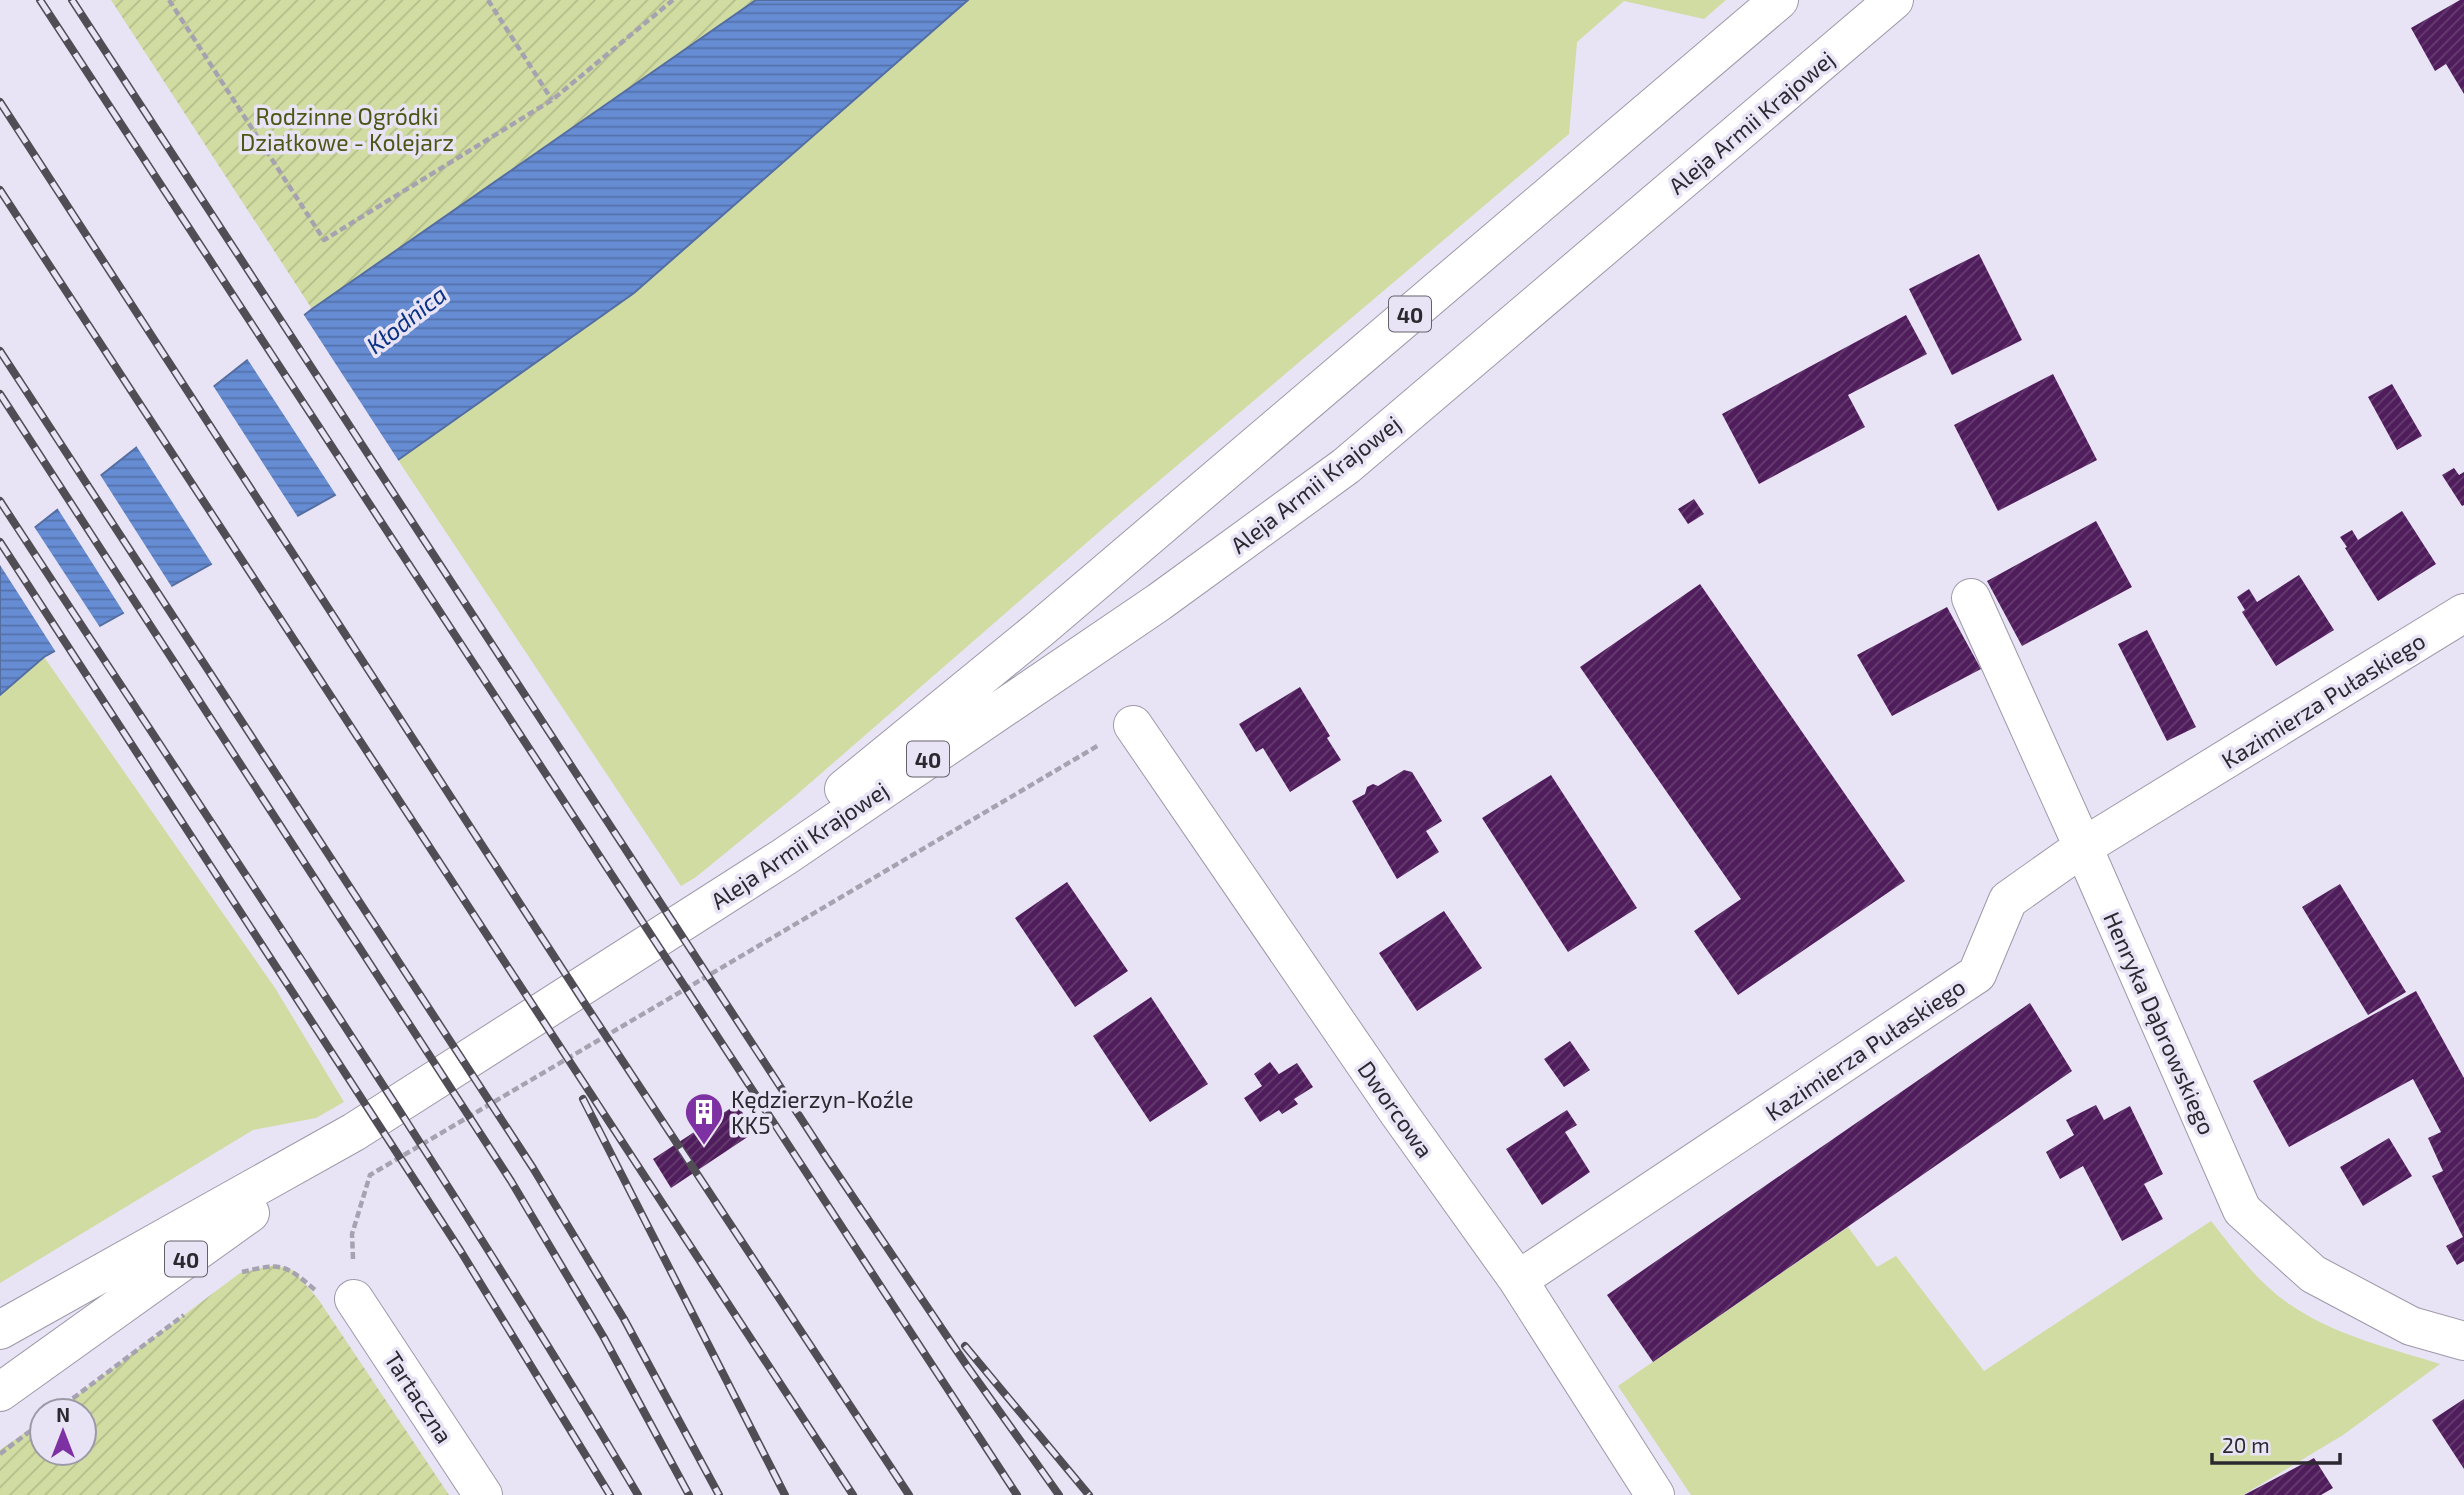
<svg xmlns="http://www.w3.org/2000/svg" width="2464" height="1495" viewBox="0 0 2464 1495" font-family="'Exo 2',sans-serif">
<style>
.grass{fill:#d0dca1}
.garden{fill:url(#garden-furrows)}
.water{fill:url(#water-rules);stroke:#546ea2;stroke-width:2}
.pier{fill:#e8e3f5}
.building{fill:url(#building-hatch)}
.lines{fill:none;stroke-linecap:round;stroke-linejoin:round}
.minor-casing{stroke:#9e99a9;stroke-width:40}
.major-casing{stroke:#9e99a9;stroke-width:40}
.path{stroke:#a6a2b0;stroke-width:4.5;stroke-dasharray:7 3.5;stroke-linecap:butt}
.minor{stroke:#fff;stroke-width:38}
.major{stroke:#fff;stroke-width:38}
.rail-casing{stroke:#504d55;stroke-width:8}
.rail{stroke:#e8e3f5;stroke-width:5;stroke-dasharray:16;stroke-linecap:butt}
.labels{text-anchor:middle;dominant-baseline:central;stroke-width:7;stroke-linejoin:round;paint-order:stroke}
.shield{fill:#e8e3f5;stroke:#64616a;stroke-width:2}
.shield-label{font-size:21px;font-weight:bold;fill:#2b292f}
.park-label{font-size:23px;fill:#4d5715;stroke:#e8e3f5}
.street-label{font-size:23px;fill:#2b292f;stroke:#e8e3f5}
.poi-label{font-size:23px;fill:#2b292f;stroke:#e8e3f5;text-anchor:start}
.water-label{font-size:24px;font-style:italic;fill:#0a3386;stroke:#e8e3f5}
</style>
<defs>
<pattern id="garden-furrows" width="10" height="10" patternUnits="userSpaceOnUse" patternTransform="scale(1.75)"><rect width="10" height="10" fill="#d0dca1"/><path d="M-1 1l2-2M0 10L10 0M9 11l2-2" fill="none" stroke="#b3bd8b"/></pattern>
<pattern id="water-rules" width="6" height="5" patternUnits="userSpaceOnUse" patternTransform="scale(1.75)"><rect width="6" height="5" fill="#668cd3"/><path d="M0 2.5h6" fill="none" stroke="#5472ac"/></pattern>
<pattern id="building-hatch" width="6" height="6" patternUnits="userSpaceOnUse" patternTransform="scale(1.75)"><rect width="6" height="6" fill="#501d5c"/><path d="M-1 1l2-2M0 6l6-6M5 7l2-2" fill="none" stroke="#663d70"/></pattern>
</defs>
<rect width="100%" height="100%" fill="#e8e3f5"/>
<path class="grass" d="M968,0h758l-22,19 -80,-18 -47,41 -8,92 -447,378 -328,285 -98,80 -15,9 -283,-426 236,-167z
M44,657l231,331 69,114 -28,16 -63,12 -253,153v-588z
M2211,1221c23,29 47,62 78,83 45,31 100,44 151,60l-97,71 -100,60h-552l-73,-109 230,-159 29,40 19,-11 88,115z"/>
<path class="garden" d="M111,0h645l-444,309z
M275,1265l19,6 24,28 131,196h-449v-45l42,-29v32h42v-42h-28l184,-138z"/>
<path class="water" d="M756,0h212l-334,293 -236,167 -354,197 -44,38v-140l312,-246z"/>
<path class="pier" d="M302,312l98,151 -62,35 -92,-141z
M212,384l87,135 -85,48 -79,-123z
M99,473l74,116 -47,27 -70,-110z
M33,525l68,104 -44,25 -57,-89v-14z"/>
<path class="building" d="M2460,0h4v94l-18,-30 -11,7 -24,-43z
M1979,254l43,86 -70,35 -43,-86z
M1906,315l21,39 -79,41 17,32 -106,57 -37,-70z
M2053,374l44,86 -99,51 -44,-86z
M2392,384l30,52 -25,14 -29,-53z
M2454,468l5,7 5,-3v33l-2,1 -20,-31z
M1694,499l10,15 -16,10 -10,-15z
M2402,511l34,53 -58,37 -33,-53 2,-1 -7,-10 12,-7 6,10z
M2096,521l36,66 -110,59 -35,-65z
M2299,575l35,55 -58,36 -34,-54 3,-2 -8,-13 12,-8 8,13z
M1700,584l205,297 -167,114 -44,-64 47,-32 -161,-232z
M1947,607l34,62 -89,47 -35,-61z
M2147,630l49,97 -29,14 -49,-97z
M1300,687l30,49 -3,2 14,22 -51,32 -27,-44 -7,4 -17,-28z
M1404,770l8,2 30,49 -16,10 13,21 -42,27 -45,-78 13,-7 2,-7 6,-3 5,2z
M1551,775l86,133 -69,44 -86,-134z
M1067,882l61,89 -53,36 -60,-89z
M2340,884l66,108 -38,23 -66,-108z
M1444,911l38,57 -65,43 -38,-58z
M2416,991l48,87v183l-7,4 -11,-19 17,-9 -31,-61 11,-5 -15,-33 13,-6 -28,-53 -124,68 -36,-66z
M1151,997l57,87 -58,38 -57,-86z
M2030,1003l42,68 -419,291 -46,-67z
M1570,1041l20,29 -26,17 -20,-28z
M1270,1062l9,12 18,-11 16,24 -19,12 4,5 -16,10 -3,-4 -19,12 -16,-24 18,-12 -8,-12z
M737,1104l18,28 -84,56 -18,-29z
M2096,1105l8,15 26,-14 33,68 -19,10 19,35 -41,22 -39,-75 -23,13 -14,-27 28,-17 -8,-15z
M1567,1110l10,15 -12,7 25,40 -48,33 -36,-56z
M2389,1138l23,38 -49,30 -23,-39z
M2464,1399v70l-32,-49z
M2314,1458l19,30 -12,7h-77z"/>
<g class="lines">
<g class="minor-casing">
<path id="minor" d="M1971,598l112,249 159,363 71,64 98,52 53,15
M1133,725l265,387 120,168 137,215
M1518,1280l459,-306 31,-74 75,-53 381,-234
M354,1299l129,196"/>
</g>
<g class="major-casing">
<path id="major" d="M844,789l197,-161 738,-628
M0,1330l354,-198 430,-275 375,-255 187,-136 548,-466
M0,1392l250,-179"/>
</g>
<path class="path" d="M169,0l155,240 228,-140 121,-100
M488,0l64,100
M353,1259l-1,-25 18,-59 729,-430
M242,1272c39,-9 42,-9 73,18
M56,1411l128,-96
M0,1454l42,-32"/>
<use href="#minor" class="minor"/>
<use href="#major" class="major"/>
<g class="rail-casing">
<path id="rail" d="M40,0l977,1495
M72,0l756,1160 139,206 92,129
M0,102l585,902 324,491
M0,190l853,1305
M0,351l533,817 91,151 95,176
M0,394l511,787 92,155 86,159
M0,501c215,330 437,655 638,994
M0,542l460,708 150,245
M583,1099l202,396
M965,1346l124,149"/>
</g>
<use href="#rail" class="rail"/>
</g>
<defs>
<g id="building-pin" transform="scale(2.0125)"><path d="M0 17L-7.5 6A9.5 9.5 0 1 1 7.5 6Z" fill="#7e31a3" stroke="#e8e3f5"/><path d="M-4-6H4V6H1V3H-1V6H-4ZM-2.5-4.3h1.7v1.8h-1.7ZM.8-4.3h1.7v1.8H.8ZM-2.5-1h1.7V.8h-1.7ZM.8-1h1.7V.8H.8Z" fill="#fff"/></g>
</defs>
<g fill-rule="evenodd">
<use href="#building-pin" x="704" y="1112"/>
</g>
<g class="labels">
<g class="shield">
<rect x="1389" y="296.5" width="42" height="35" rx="5"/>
<rect x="907" y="741.5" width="42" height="35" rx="5"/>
<rect x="165" y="1241.5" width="42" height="35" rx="5"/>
</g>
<g class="shield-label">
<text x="1410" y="314">40</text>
<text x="928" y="759">40</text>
<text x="186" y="1259">40</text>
</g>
<g class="park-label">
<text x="347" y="116">Rodzinne Ogródki<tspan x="347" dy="26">Działkowe - Kolejarz</tspan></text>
</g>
<g class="street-label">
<text transform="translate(1751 122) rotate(-40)">Aleja Armii Krajowej</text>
<text transform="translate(1315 484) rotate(-38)">Aleja Armii Krajowej</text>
<text transform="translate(2323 700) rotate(-32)">Kazimierza Pułaskiego</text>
<text transform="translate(799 845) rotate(-34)">Aleja Armii Krajowej</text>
<text transform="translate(2160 1023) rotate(66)">Henryka Dąbrowskiego</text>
<text transform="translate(1865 1049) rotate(-34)">Kazimierza Pułaskiego</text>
<text transform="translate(1396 1109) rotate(55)">Dworcowa</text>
<text transform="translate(419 1397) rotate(57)">Tartaczna</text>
</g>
<g class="poi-label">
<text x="731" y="1099">Kędzierzyn-Koźle<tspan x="731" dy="26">KK5</tspan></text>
</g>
<g class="water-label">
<text transform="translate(406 319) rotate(-38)">Kłodnica</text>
</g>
</g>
<g transform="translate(63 1432)"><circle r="33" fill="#e8e3f5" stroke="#9c99a6" stroke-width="2"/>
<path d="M0-5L12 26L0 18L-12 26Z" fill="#7e31a3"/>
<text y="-10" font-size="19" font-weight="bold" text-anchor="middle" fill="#2b292f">N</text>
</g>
<path d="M2212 1453v10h128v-10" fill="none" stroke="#2b292f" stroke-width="3.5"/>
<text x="2222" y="1453" font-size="21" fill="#2b292f" stroke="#e8e3f5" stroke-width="5" paint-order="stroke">20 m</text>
</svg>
